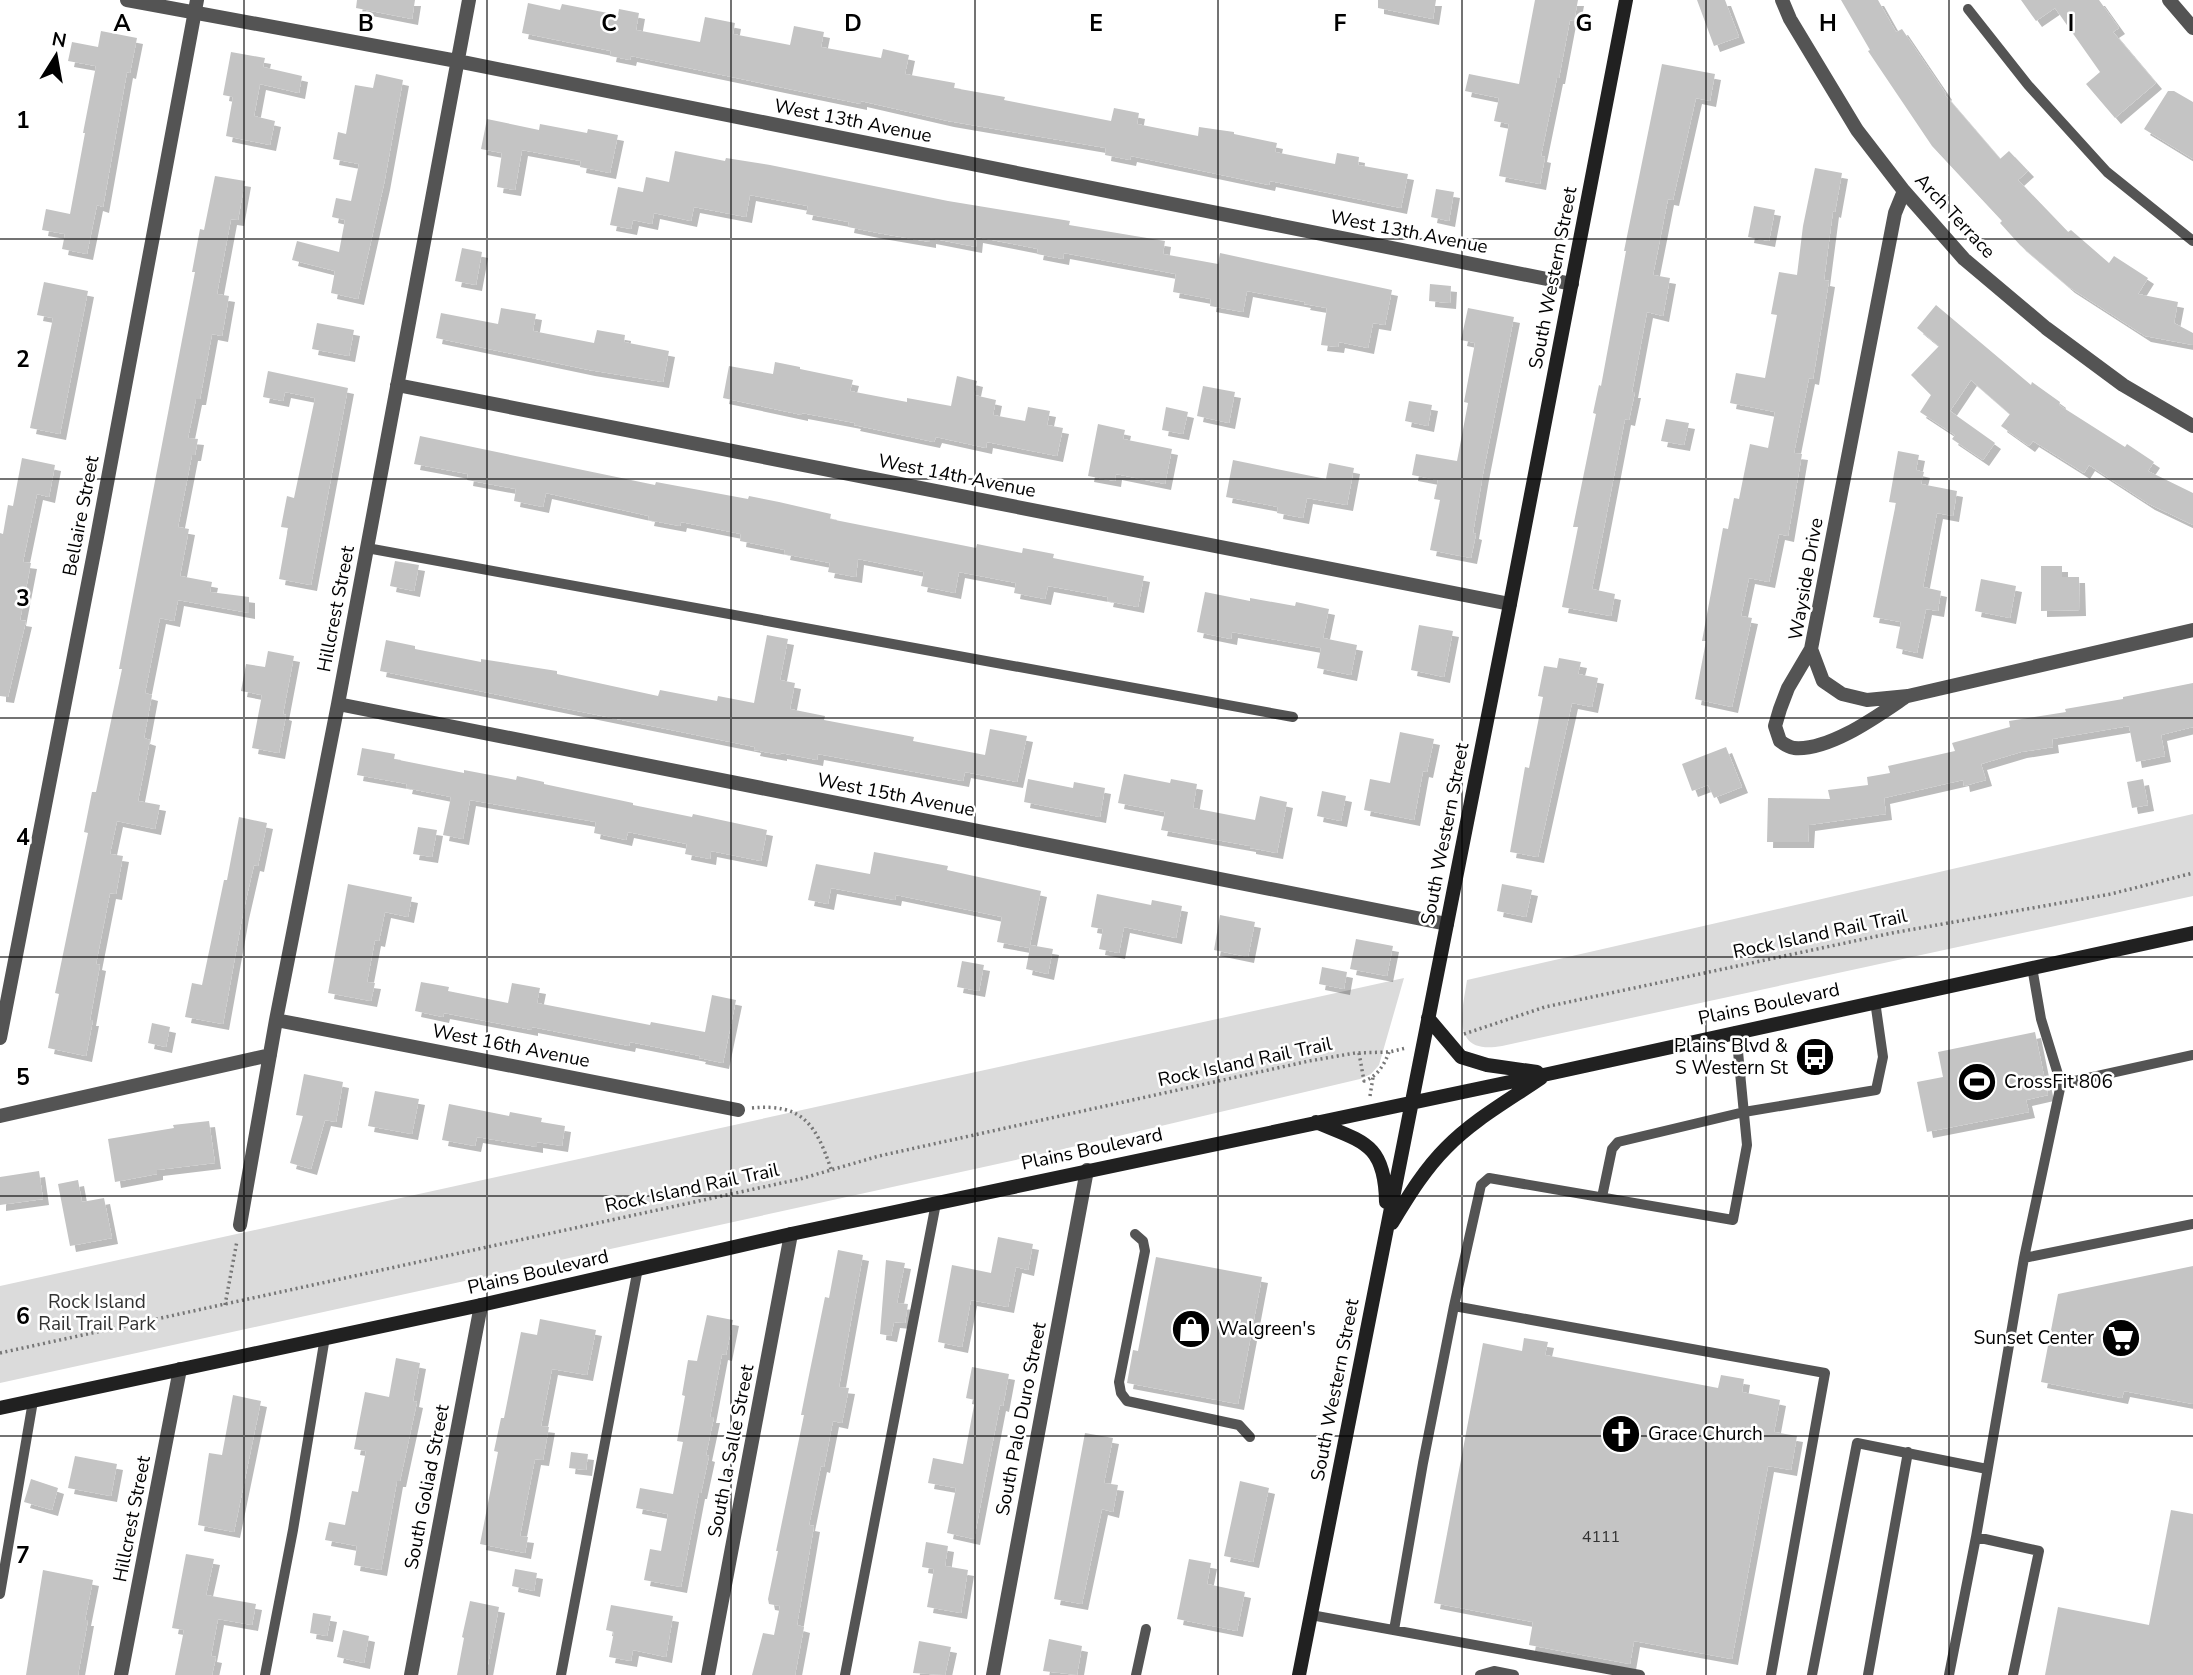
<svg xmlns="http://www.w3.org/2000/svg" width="2193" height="1675" viewBox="0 0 2193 1675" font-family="'Nunito Sans',sans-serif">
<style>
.green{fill:#dbdbdb}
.building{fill:#c4c4c4;filter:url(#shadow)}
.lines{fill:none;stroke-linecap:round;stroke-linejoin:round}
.path{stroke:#767676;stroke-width:3.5;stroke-dasharray:2 3.5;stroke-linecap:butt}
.lane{stroke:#545454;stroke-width:10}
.street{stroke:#545454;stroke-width:14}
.secondary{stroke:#212121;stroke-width:14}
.grid{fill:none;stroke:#000;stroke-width:2;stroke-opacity:0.55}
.labels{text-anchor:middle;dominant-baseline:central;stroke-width:5;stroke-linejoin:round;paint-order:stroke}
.number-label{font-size:16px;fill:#313131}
.street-label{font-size:19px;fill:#000;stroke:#fff}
.poi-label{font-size:19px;fill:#000;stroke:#fff;text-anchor:start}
.park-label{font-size:19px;fill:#323232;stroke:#fff}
.grid-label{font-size:23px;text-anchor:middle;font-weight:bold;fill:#000;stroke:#fff;stroke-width:5;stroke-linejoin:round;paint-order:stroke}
</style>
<defs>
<filter id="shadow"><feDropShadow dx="6" dy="6" stdDeviation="0" flood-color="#0004"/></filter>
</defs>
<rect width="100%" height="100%" fill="#fff"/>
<path class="green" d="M2193,814v82l-691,150c-52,9 -40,-33 -35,-66z
M1404,978l-25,87 -8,9 -11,5 -322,76 -1038,228v-97z"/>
<path class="building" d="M357,0h58l-3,19 -56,-11z
M1378,0h58l-3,19 -55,-11z
M1535,0h43l-4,21 -4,-1 -11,58h-2l-16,78 4,1 -5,27 -41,-8 10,-52 -15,-3 5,-23 -34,-7 4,-17 50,10z
M1697,0h28l14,37 -25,9z
M1841,0h37l18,32 6,-3 44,65 -1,1 55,64 9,-8 19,20 -10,9 50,52 3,-2 38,33 5,-7 34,22 -10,16 40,8 -4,21 19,10v12l-48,-9 -76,-49 -49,-42 -20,-22 2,-2 -70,-75 -64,-95 2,-1z
M2021,0h78l20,28 -6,4 43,51 -41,35 -29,-34 14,-12 -45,-64 -19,13z
M528,3l32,7 2,-6 56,11 1,-6 20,4 -3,17 64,12 5,-25 30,6 -2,11 57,11 4,-19 30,6 -3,15 60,11 2,-9 26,6 -4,19 50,9 -1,5 51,9 -1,3 107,21 3,-13 25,5 -2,11 61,12 1,-9 35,5v2l43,9 -2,9 60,12 2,-11 22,4 -1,8 50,9 -7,34 -131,-27 -1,4 -138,-29 -1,4 -25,-5 1,-7 -158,-27 -87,-20v3l-230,-48 -1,4 -20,-4 1,-5 -89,-18z
M101,31l36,7 -7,35 -3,-1 -24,135 -6,-2 -10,49 -25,-5 3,-15 -23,-4 4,-21 24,5 15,-81h-2l13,-67 -28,-5 4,-19 26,5z
M231,52l34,6 -2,9 39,9 -3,17 -39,-9 -6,32 21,5 -5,24 -44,-9 7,-39 -10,-2z
M1662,64l53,10 -5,27 -14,-3 -23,102 -5,-1 -15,76 17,3 -7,38 -16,-4 -15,80h3l-6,28 -4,-1 -27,140 -6,30 23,5 -4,22 -49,-9 16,-80h-5l23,-113 -3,-1 6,-28 2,1 25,-135h-2z
M376,74l27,6 -19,104 -26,115 -27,-6 4,-22 -43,-11 5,-19 42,11 6,-32 -13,-3 4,-19 15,3 8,-37 -26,-5 5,-27 8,2 9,-49 18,3z
M2168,91h6l19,11v57l-49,-30z
M487,119l52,11 1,-6 47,9 1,-4 30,6 -8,38 -30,-6 1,-6 -59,-11 -7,40 -18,-3 5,-34 -21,-4z
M675,151l50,10 1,-3 44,7 178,36 122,20 -1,4 96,16 -2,13 55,10 2,-11 172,37 -7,35 -12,-2 -5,25 -29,-6 -1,5 -17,-2 6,-37 -23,-4 1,-2 -58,-11 -4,21 -33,-6 1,-7 -38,-7 3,-18 -112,-21 -1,6 -26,-5 1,-5 -61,-12 -1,10 -46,-9v4l-52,-9 -30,-6 1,-5 -43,-8 2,-8 -58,-11 -4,22 -52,-10 -3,14 -37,-8 -2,11 -19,-4 -2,9 -21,-4 8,-38 25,5 3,-15 23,5z
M1815,168l27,5 -7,39 -2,-1 -9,69 5,1 -16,98 -4,-1 -15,75 8,1 -14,82 -9,-2 -10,48 -20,-4 -8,38 11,2 -20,89 -37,-8 11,-58h-4l21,-113 5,1 6,-31 5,1 11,-55 18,4 7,-36 -45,-9 6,-30 29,5 12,-63 -6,-1 8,-42 18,3 6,-49z
M215,176l30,5 -7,39 -7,-1 -14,75 12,2 -7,40 -10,-2 -12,65h-4l-8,39 10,1 -3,16h-3l-14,72 11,2 -9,47 32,6 -2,10 39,5v16l-71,-13 -4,21 -14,-3 -15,75 7,2 -8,43 6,2 -12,61 22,4 -5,24 -38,-8 -7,33 13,2 -7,38 -6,-1 -14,71 4,1 -10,55h3l-7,36 -38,-8 11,-54 -4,-1 33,-160 -4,-1 8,-40h4l26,-123h-3l76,-397h-3l8,-43 4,1z
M1436,189l18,3 -5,29 -18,-4z
M1754,206l21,4 -6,31 -21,-4z
M462,248l20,4 -6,33 -21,-4z
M44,282l44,9 -28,143 -30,-6 23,-110 -16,-3z
M1430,284l21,2 -1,17 -21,-2z
M1936,305l95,80 1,-3 28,20 -1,3 66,42 2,-3 27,18 -6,9 45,22v32l-44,-21 -60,-39 -5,8 -51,-32 -4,5 -28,-20 9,-12 -39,-34 -21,31 45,32 -12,17 -31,-21 3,-4 -35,-23 11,-17 -20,-20 28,-29 -22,-18z
M501,308l35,6 -3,17 61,12 3,-13 28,5 -1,7 45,9 -6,31 -74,-12 -153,-32 5,-25 57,11z
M1468,308l46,9 -31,157 -10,59 3,1 -5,24 -41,-8 10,-50 -6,-1 4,-19 -26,-5 4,-21 41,7 11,-58 -4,-1 11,-59 -14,-3z
M317,323l37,7 -5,26 -37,-7z
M775,362l25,5v2l53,11 -3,11 57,11v-4l44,8 6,-30 20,5 -3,14 22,5 -3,15 32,6 3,-14 22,4 -3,14 16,3 -6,28 -70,-14 -1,6 -50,-11 -2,5 -80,-17 1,-2 -53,-10v2l-79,-17 6,-32 44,8z
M268,371l80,17 -37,197 -32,-6 9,-51 -7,-1 6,-31 7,2 21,-100 -30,-6 -2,9 -20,-4z
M1203,386l32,6 -6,31 -32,-7z
M1409,401l23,4 -4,21 -23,-5z
M1166,407l22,5 -5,22 -21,-4z
M1666,419l23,4 -5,22 -23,-4z
M1098,424l27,6 -2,9 49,10 -7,35 -49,-10 -1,7 -27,-5z
M420,436l235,49 1,-3 92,17 1,-3 30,6 52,12 -1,5 146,29 1,-4 45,9 1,-5 31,6 -1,4 91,18 -6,31 -31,-6 1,-4 -60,-11 -3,13 -31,-6 2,-10 -57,-11 -4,21 -34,-7 3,-14 -66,-13 -2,18 -28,-5 2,-9 -46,-9 1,-4 -45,-9 1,-7 -60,-12 -1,4 -32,-6 1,-4 -103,-23 -3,14 -29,-6 2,-12 -49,-9 1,-6 -54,-10z
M1898,451l21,4 -3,15 8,2 -3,12 36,7 -4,25 -16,-3 -14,74 18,4 -3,20 -12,-2 -9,44 -21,-5 5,-26 -28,-5 23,-114 -7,-1z
M22,458l33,7 -6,32 -12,-3 -14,68 8,1 -11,57 6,1 -18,76 -8,-1v-163l3,1 5,-29 5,1z
M1233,460l93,19 3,-16 25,5 -7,37 -40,-7 -4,20 -26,-5 1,-6 -52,-10z
M395,561l24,4 -5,26 -24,-5z
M2041,566h21v11h17l1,33 -39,1z
M1981,579l35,7 -6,32 -35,-7z
M1205,592l45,9v-3l45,8 1,-4 33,7 -6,29 34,7 -6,30 -34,-7 4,-20 -89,-16 -1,7 -34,-7z
M1419,625l34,6 -9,46 -33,-7z
M767,635l21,4 -8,41 15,3 -5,26 35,7 -1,4 90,17 -1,4 72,14 5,-26 37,7 -10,46 -52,-10 -2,9 -145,-27 -1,6 -36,-7v2l-27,-5 1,-3 -375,-76 6,-31 29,6v3l66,13v-3l76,12v3l101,22 2,-6 57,11 1,-5 36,7z
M268,651l26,5 -11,58 3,1 -7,38 -27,-5 10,-53 -21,-4 5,-27 19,3z
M1559,658l22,4 -3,12 20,4 -6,29 -20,-4 -34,154 -28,-5 15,-85 4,1 14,-71 -5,-1 6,-30 13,2z
M2193,683v44l-32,8 4,21 -29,6 -7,-36 -77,13 1,8 -32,5 -40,12 5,16 -22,6 -1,-6 -79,18 2,16 -77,11 -1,17h-41l1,-44 62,1 -2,-9 40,-5 -1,-8 23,-4 -2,-7 67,-15 -3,-8 58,-16 -1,-6 57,-9 -1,-3 58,-10v-2z
M1400,732l34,7 -7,33 -4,-1 -9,49 -50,-10 6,-31 20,4z
M1726,747l16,40 -28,11 -6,-13 -16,6 -10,-27z
M362,748l33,6 -1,5 70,14v-3l52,10 1,-4 27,6v2l89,19v2l59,12 1,-3 74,16 -6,31 -50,-10 -1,8 -25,-5 2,-10 -59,-12 -2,8 -32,-7 2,-11 -126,-22 -7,39 -20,-4 8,-38 -45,-9 1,-4 -50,-9z
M1124,774l46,9 1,-4 26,5 -4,24 62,12 5,-24 27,6 -10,51 -27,-5v-2l-89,-16 4,-18 -47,-9z
M1028,779l45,9 1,-6 31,6 -5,29 -76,-15z
M2143,779l5,26 -16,3 -5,-26z
M1322,791l24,5 -5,25 -24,-5z
M239,817l28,6 -9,43 -4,-1 -11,48 -20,111 -38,-7 7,-34 10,2 22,-105h3z
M418,827l19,3 -5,27 -19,-3z
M874,852l74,14 -1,4 94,21 -11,54 23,4 -5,25 -22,-5 4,-21 -33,-6 5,-25 -106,-22 -1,5 -64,-12 -3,16 -20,-4 8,-36 54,10z
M348,884l64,13 -4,20 -23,-5 -6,29 -4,-1 -8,42 8,1 -4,18 -43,-8z
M1502,884l30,6 -6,27 -29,-6z
M1097,894l54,11 1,-5 30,6 -6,32 -52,-11 -5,26 -20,-4 4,-20 -12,-2z
M1220,915l35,7 -7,35 -34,-7z
M1356,939l37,7 -6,30 -37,-7z
M962,961l22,4 -5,26 -22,-4z
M1322,967l25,5 -3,17 -25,-5z
M421,982l28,5 -1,4 60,12 4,-20 28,5 -3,15 113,22 1,-3 54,10 7,-37 24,5 -13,63 -24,-5 1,-2 -70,-14 -1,4 -97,-19v3l-88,-17 -1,4 -28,-6z
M152,1023l18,4 -4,20 -18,-4z
M2035,1032l13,63 -22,5 3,12 -102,20 -10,-50 26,-5 -5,-25z
M304,1074l39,8 -7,40 -11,-2 -14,49 -21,-6 13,-47 -7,-1z
M375,1091l44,8 -7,35 -44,-8z
M449,1104l60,12 1,-4 32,6 -1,4 24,4 -3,20 -25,-4v5l-60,-10 -2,9 -33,-6z
M209,1121l6,42 -58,7v4l-42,8 -7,-43 66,-11 -1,-3z
M39,1171l4,28 -43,6v-28z
M78,1180l4,22 22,-4 8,40 -42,8 -12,-62z
M998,1237l35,7 -5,26 -12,-3 -8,40 -37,-7 -9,47 -24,-5 14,-77 39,8z
M838,1250l25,5 -24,132 10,1 -7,35 -9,-2 -9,46 -3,-1 -12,59 5,1 -17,99 7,2 -9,48h-43l11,-42 11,2 6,-29 -11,-2 -1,-5 10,-48h-2l28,-136h-3l7,-35 17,-83 4,1z
M1156,1257l106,20 -24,127 -111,-21 6,-33 5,1z
M886,1260l19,3 -8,40 11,1 -3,19 -11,-1 -3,14 -11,-2z
M2193,1266v138l-69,-13 -2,7 -81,-16 17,-88z
M707,1315l26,5 -7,35 -4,-1 -12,63h4l-8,38 3,1 -8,37h-2l-18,94 -37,-7 6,-31 11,2 7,-37 -32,-6 4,-20 33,6 10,-52 -6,-1 8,-45 -3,-1 6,-35 9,1z
M540,1319l56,11 -9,45 -35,-6 -11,57 8,1 -6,33 -8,-1 -15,77 8,1 -3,16 -45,-9 18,-92 -4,-1 7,-33h3l17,-86 16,3z
M1524,1338l24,4 -3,13 173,33 3,-13 23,4 -2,13 38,8 -6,32 23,4 -6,34 -23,-4 -36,193 -98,-18 -4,23 -101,-19 4,-23 -99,-19 49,-260 39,8z
M396,1358l24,5 -7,38 4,1 -17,79h-3l-16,89 -27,-5 3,-19 -32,-6 4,-18 16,3 7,-34 6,1 8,-41 -12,-2 11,-57 24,5z
M972,1367l37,7 -6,32 -3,-1 -26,134 -27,-6 9,-45 -28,-5 5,-25 30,6 12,-64 -9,-2z
M233,1395l28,6 -27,131 -36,-7 11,-72 13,2z
M1085,1433l28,5 -9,45 14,2 -5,27 -11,-3 -20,95 -28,-5z
M571,1452l17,2 -2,16 -17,-2z
M75,1456l42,8 -6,32 -43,-8z
M31,1479l27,9 -6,22 -28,-8z
M1240,1481l29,7 -16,74 -29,-6z
M2171,1510l22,4v161h-148l13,-68 91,18z
M926,1542l22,4 -3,20 23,4 -7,43 -34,-6 7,-38 -12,-2z
M186,1554l28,5 -8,36 50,9 -4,21 -34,-6 -7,37 5,1 -4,18h-37l9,-45 -12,-2z
M1189,1559l22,4 -4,21 38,8 -8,39 -60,-12z
M515,1569l22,4 -3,18 -22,-5z
M43,1570l50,10 -8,40h3l-10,55h-52z
M470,1601l29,6 -13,68h-29l7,-37 -2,-1z
M611,1605l62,11 -7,41 -33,-7 -2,11 -22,-4 5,-25 -8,-2z
M313,1613l18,3 -4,20 -17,-3z
M343,1630l26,6 -5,27 -27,-6z
M1049,1639l33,7 -5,29 -34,-4z
M919,1641l32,6 -6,28 -32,-2z"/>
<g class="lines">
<path class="path" d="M1464,1034l81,-27 347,-74 219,-39 82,-21
M1359,1053l5,28c14,-5 20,-16 25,-29
M1370,1096l3,-19
M752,1108c51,-5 64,17 79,61
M225,1305l12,-64
M0,1353l800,-174 79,-23 430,-95 46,-8 34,-1 17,-4"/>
<path class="lane" d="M1968,9l60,76 79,87 86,69
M367,548l926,169
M2061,1084l132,-29
M1602,1197l10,-48 6,-7 126,-30 132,-22 7,-33 -8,-56
M1135,1234l8,7 2,10 -26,131 2,11 6,8 112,24 11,12
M2024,1258l169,-34
M1454,1306l27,-121 8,-7 244,42 14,-75 -11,-114
M1976,1537l63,14 -26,124
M0,1594l33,-193
M1311,1615l329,60
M1394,1630l29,-167 31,-157 371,67 -54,302
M265,1675l28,-145 32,-193
M561,1675l77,-407
M845,1675l91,-472
M1136,1675l10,-46
M1480,1675l14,-4 20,4
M1812,1675l45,-232 130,26
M1868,1675l40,-223
M1949,1675l27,-138 48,-279 37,-174 -20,-65 -9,-52"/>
<path class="street" d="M127,0l330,61 1115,223
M1782,0l8,19 67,111 47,61 60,68 82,69 77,57 70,41
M2169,0l24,28
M1904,191l-9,22 -84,436 12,32 19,13 25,6 41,-4 285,-66
M397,385l1113,219
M1811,649l-23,39 -8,21 -5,17 5,15c4,3 9,6 14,7 35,3 82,-31 110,-50
M338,704l1109,220
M276,1020l462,90
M0,1038l97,-501 100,-537
M0,1116l270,-61
M240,1225l36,-205 62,-316 131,-704
M121,1675l59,-306
M411,1675l70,-370
M708,1675l83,-441
M993,1675l94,-505"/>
<path class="secondary" d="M1428,1018l33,39 26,8 50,7
M1316,1122c47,20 69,21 70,80
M1392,1223c16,-26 32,-53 54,-75 27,-28 63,-48 95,-70
M0,1408l481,-103 310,-71 757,-160 645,-141
M1299,1675l211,-1071 116,-604"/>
</g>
<path class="grid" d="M244,0v1675M487,0v1675M731,0v1675M975,0v1675M1218,0v1675M1462,0v1675M1706,0v1675M1949,0v1675M0,239h2193M0,479h2193M0,718h2193M0,957h2193M0,1196h2193M0,1436h2193"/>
<defs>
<g id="bus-disc" transform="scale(2.0125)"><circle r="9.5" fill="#000" stroke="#fff"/><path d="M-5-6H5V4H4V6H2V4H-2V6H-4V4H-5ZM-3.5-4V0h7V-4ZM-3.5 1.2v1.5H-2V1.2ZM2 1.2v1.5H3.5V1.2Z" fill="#fff"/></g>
<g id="stadium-disc" transform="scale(2.0125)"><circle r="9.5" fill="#000" stroke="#fff"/><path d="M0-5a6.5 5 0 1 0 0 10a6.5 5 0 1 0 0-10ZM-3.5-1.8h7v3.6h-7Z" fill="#fff"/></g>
<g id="shop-disc" transform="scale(2.0125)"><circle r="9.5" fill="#000" stroke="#fff"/><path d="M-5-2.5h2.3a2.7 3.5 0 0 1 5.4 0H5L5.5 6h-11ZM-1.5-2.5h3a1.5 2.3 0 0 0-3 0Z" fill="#fff"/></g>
<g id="supermarket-disc" transform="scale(2.0125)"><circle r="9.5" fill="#000" stroke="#fff"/><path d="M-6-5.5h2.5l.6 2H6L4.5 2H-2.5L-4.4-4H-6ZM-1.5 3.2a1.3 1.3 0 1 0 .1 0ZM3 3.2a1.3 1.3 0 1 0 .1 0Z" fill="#fff"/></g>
<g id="church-disc" transform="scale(2.0125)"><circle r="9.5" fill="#000" stroke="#fff"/><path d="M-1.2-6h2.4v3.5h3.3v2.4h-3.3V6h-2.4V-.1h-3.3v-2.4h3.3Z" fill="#fff"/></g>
</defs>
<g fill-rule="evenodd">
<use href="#bus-disc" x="1815" y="1057"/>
<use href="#stadium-disc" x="1977" y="1082"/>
<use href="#shop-disc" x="1191" y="1329"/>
<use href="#supermarket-disc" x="2121" y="1338"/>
<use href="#church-disc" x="1621" y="1434"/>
</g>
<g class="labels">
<g class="number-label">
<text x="1601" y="1537">4111</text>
</g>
<g class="street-label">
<text transform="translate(853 121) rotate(11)">West 13th Avenue</text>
<text transform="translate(1955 216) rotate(47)">Arch Terrace</text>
<text transform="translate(1409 232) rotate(11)">West 13th Avenue</text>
<text transform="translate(1553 278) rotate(-79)">South Western Street</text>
<text transform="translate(957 476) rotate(11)">West 14th Avenue</text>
<text transform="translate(81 516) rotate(-79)">Bellaire Street</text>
<text transform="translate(1806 579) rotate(-80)">Wayside Drive</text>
<text transform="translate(336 609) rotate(-79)">Hillcrest Street</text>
<text transform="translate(896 795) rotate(11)">West 15th Avenue</text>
<text transform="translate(1445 834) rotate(-79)">South Western Street</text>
<text transform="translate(1820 934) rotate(-12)">Rock Island Rail Trail</text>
<text transform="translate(1769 1004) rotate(-12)">Plains Boulevard</text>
<text transform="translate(511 1046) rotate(11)">West 16th Avenue</text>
<text transform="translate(1245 1062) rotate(-12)">Rock Island Rail Trail</text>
<text transform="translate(1092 1149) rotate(-12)">Plains Boulevard</text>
<text transform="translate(692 1188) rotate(-12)">Rock Island Rail Trail</text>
<text transform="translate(538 1272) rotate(-13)">Plains Boulevard</text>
<text transform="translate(1335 1390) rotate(-79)">South Western Street</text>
<text transform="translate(1021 1419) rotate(-79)">South Palo Duro Street</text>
<text transform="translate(731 1451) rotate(-79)">South la Salle Street</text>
<text transform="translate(427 1487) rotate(-79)">South Goliad Street</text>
<text transform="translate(132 1519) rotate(-79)">Hillcrest Street</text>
</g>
<g class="poi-label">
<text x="1788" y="1046" text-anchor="end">Plains Blvd &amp;<tspan x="1788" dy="22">S Western St</tspan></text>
<text x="2004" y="1082">CrossFit 806</text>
<text x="1218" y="1329">Walgreen's</text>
<text x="2094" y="1338" text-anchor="end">Sunset Center</text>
<text x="1648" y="1434">Grace Church</text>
</g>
<g class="park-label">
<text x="97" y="1302">Rock Island<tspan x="97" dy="22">Rail Trail Park</tspan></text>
</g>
</g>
<g class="grid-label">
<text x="122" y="31">A</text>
<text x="366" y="31">B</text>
<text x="609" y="31">C</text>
<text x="853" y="31">D</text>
<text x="1096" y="31">E</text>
<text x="1340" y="31">F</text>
<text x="1584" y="31">G</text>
<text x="1828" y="31">H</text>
<text x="2071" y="31">I</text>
<text x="23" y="128">1</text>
<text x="23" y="367">2</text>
<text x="23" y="606">3</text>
<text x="23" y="845">4</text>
<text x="23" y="1085">5</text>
<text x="23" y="1324">6</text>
<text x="23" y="1563">7</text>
</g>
<g transform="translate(56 56) rotate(11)" stroke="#ffffff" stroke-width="5" paint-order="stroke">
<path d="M0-5L12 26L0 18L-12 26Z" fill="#000000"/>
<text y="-10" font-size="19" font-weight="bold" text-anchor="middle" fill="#000000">N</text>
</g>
</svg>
